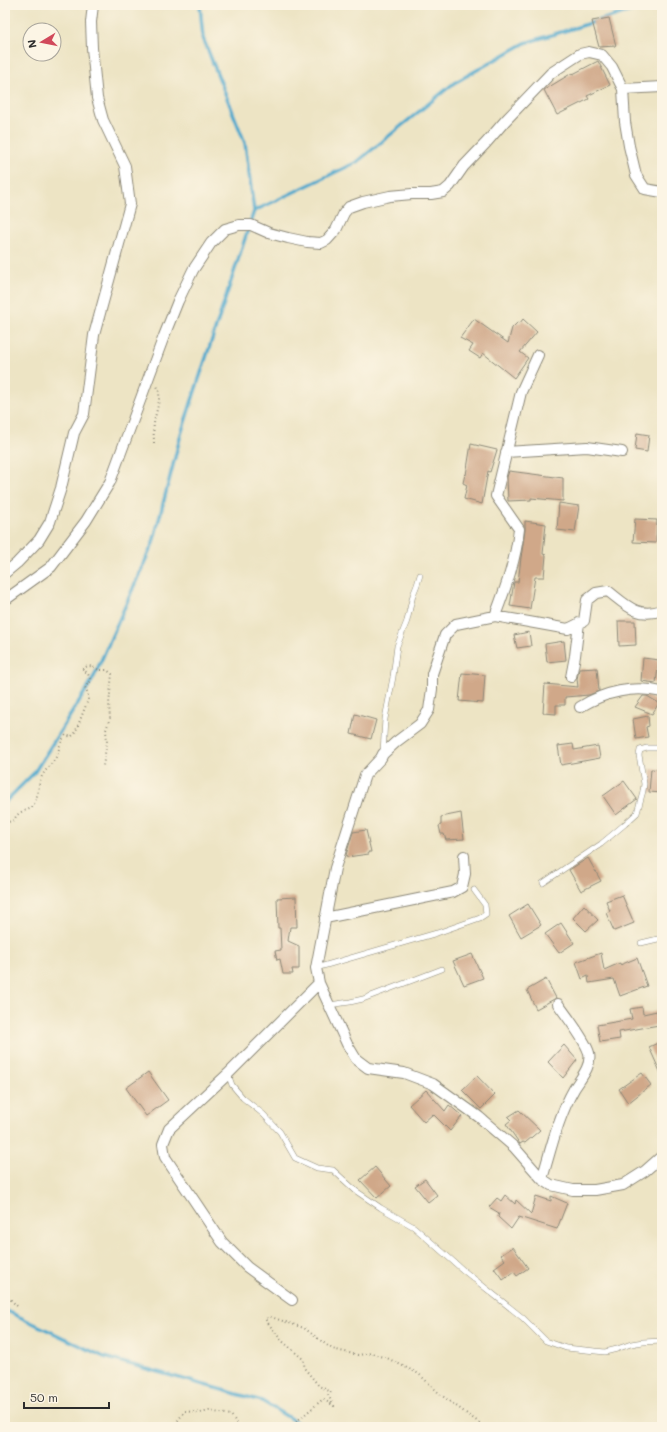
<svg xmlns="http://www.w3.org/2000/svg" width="667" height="1432" viewBox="0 0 667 1432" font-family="Mali,sans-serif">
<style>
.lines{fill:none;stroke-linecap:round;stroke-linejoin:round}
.stream{stroke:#50a9cd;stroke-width:3.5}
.building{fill:#d0a889}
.service-casing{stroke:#8c8878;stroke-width:6}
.minor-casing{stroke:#8c8878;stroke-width:12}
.path{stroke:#8c8878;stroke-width:2;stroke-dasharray:1 3;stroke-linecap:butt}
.service{stroke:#fff;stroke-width:5}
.minor{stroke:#fff;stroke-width:10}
</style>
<rect width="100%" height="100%" fill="#fcf5e5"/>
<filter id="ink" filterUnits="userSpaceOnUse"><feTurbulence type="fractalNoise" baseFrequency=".025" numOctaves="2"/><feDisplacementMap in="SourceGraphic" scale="8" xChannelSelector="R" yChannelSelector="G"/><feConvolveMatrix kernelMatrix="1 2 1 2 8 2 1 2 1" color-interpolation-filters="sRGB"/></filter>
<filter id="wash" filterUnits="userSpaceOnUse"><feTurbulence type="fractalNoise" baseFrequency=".012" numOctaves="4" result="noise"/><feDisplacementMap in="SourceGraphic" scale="16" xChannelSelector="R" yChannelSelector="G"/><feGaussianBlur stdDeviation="0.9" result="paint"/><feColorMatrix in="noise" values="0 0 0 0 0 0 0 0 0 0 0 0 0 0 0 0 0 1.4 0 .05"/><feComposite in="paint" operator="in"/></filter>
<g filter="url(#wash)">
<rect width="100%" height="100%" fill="#ede4c4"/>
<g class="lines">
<path class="stream" d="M254,211l103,-49 97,-79 71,-40 125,-38
M5,802l29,-29 59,-94 60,-136 28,-109 73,-223 -9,-68 -42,-105 -3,-33
M5,1310l99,47 158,44 42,26"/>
</g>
<g id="blocks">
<path class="building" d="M609,18l7,28 -17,1 -7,-26z
M598,61l12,24 -23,11 2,3 -32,16 -13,-25 28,-17 1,1z
M474,319l34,24 4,-15 6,-6 2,1 3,-4 14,13 -17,20 8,6 -14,20 -31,-25 -3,5 -11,-7 4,-6 -13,-7z
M637,433l12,2 -2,17 -12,-2z
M471,444l26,6 -7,22 -2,-1 -6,33 -18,-5 3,-14 -4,-2 2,-9 1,1z
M509,471l54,7v23l-32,-3v2l-23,1 -1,-24z
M559,503l20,3 -4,26 -18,-2z
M635,519l22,1 -1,23 -23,-1z
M525,521l21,3 -3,30 3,1 -2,22h-9l-5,32 -20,-3 4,-24h4l3,-24 4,-28z
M618,621h17l1,24 -17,1z
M529,632l2,14 -14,2 -3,-13z
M564,641l2,19 -19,2 -2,-18z
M643,658l16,2 -3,23 -15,-2z
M597,668l2,23 -10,4 -24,2v8h-9v9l-13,-1 2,-29 33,3 -1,-8 2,-10z
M462,673l23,2 -2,28 -24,-2z
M643,696h4l12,7 -7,11 -17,-7z
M355,714l21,6 -5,19 -20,-5z
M648,716l1,10 -3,1 2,10 -12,2 -3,-20z
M573,744l1,6 24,-4 2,12 -39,7 -3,-19z
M651,769l11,1v23l-13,-1z
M624,781l13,18 -21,16 -13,-19z
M461,813l3,26 -18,1 -2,-6h-3l-2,-8 2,-1v-8z
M366,830l5,22h-3l1,2 -22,3 -1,-2 7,-23z
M588,858l13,23 -20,10 -12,-21z
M622,895l12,28 -20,8 -8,-18 4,-2 -4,-10z
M296,897l1,30h-7l-2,14 11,5v23h-7l1,5h-10l-3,-15 -3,1 -2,-9 6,-1 -1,-22h-2l-1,-30z
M528,904l13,21 -20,12 -12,-21z
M584,905l14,15 -12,11 -13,-13z
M561,923l13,20 -15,10 -14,-19z
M601,953l3,17 16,-7v2l17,-7 10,28 -27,10 -6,-17 -25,4 -1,-7 -6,3 -6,-17z
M472,954l11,24 -19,7 -11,-24z
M546,979l10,19 -20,11 -9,-19z
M642,1007l1,7 14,-3 2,14 -40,7 1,7 -20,3 -3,-17 35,-6 -2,-10z
M662,1041v35l-13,-29z
M564,1045l13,15 -14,18 -15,-16z
M148,1072l20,28 -22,16 -20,-28z
M642,1073l9,12 -23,18 -9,-14z
M477,1076l18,19 -14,14 -19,-19z
M426,1090l19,21 4,-6 13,11 -12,15 -17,-17 -9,8 -15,-17z
M519,1110l21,20 -15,13 -2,-1 -3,2 -14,-20 5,-4 -3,-3z
M375,1167l16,19 -14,12 -17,-18z
M425,1179l12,16 -9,7 -13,-16z
M505,1195l10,9 1,-4 15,14 5,-18 15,5v-5l16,7 -10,26 -38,-12 -8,12 -13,-12 1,-4 -10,-6 8,-9 4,3z
M513,1247l15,21 -11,8 -3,-4 -11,8 -9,-12 11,-8 -4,-5z"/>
</g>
</g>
<g filter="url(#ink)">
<use href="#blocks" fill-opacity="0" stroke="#8c8878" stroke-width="1"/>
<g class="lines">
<g class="service-casing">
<path id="service" d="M383,753l2,-34 8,-42 4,-31 10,-25 6,-26 4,-10 3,-10
M543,883l58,-39 24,-20 12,-11 6,-22 1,-7 -5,-29 1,-5 7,-2h15
M641,943l21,-5
M316,968l121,-35 43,-15 6,-4 -1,-9 -11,-15
M329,1005l21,-3 13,-3 79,-30
M228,1074l4,11 11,13 20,16 17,18 15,26 22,10 16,2 23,21 25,17 33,19 49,43 60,48 23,23 20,7 39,4 12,-3 14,-5 12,-2 19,-1"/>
</g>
<g class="minor-casing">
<path id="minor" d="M623,89l39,-2
M506,452l81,-5 35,5
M5,573l12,-10 22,-23 11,-18 11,-34 13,-55 10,-19 10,-79 36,-131 -5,-38 -22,-46 -6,-22 -5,-50 -1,-26 2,-17
M5,600l46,-33 35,-46 24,-39 54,-146 14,-35 15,-31 18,-27 14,-14 14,-4h12l18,8 19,5 19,4 14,1 6,-3 9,-10 8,-17 5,-6 14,-5 27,-6 22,-2h19l12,-2 7,-6 14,-20 22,-23 19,-22 46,-48 29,-19 9,-2 13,3 10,12 11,22 2,33 4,24 7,29 9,14 17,3
M662,610c-24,9 -36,-5 -54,-19l-12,2 -9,7 -3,21 -16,8 -73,-13 -39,8 -11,11 -13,39v15l-3,21 -9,14 -24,18 -13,12 -2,4 -16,17 -30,93 -19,100 3,15 28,61 9,15 12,9 36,5 29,11 46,33 35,30 28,32 9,6 22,5h22l28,-5 22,-14 17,-15
M495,616c11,-29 21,-57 24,-87l-23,-33 25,-104 17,-37
M571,677l4,-21 4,-33
M580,707c24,-15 54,-22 82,-15
M325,918l128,-26 9,-5 3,-13 -1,-18
M542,1179c9,-30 16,-62 32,-90 6,-10 18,-23 15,-36 -3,-12 -23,-38 -31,-49
M292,1300l-45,-33 -25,-25 -57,-85 -2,-13 6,-15 59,-55 91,-91"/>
</g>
<path class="path" d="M154,443c0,-7 -1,-13 0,-19 1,-12 9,-27 3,-38
M5,823l9,-3c6,-12 15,-8 19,-14 5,-9 5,-19 8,-28 4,-9 12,-14 16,-23 3,-8 3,-14 9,-20l5,2 4,-4 13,-33v-6l-3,-7 6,-6 -3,-7 -5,-5c7,-6 9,-1 17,1 1,0 6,0 7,0l5,4 -3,30 1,14 -4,12 1,12 -4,24
M5,1294l12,12
M173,1427l12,-16 15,2 9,-2 22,4 7,10 12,2
M290,1427l33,-28 11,7 -6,-11 3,-3 -12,-6 -14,-17 -2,-10 -22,-19 -16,-21 6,-2 33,11 28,21 26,6 14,-2 7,3 8,2 32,16 22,21 44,32"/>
<use href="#service" class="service"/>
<use href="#minor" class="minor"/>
</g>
</g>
<rect width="667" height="1432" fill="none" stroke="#fcf5e5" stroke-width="20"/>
<g transform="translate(42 42) rotate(260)"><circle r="19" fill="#fcf5e5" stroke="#a8a49b"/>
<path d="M0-3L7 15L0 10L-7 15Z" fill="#d1495b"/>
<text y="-6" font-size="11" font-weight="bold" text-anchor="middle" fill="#2b2b2b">N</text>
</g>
<path d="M24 1402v6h85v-6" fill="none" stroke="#2b2b2b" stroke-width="2"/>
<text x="30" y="1402" font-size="12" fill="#2b2b2b" stroke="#fcf5e5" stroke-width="3" paint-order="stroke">50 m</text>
</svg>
